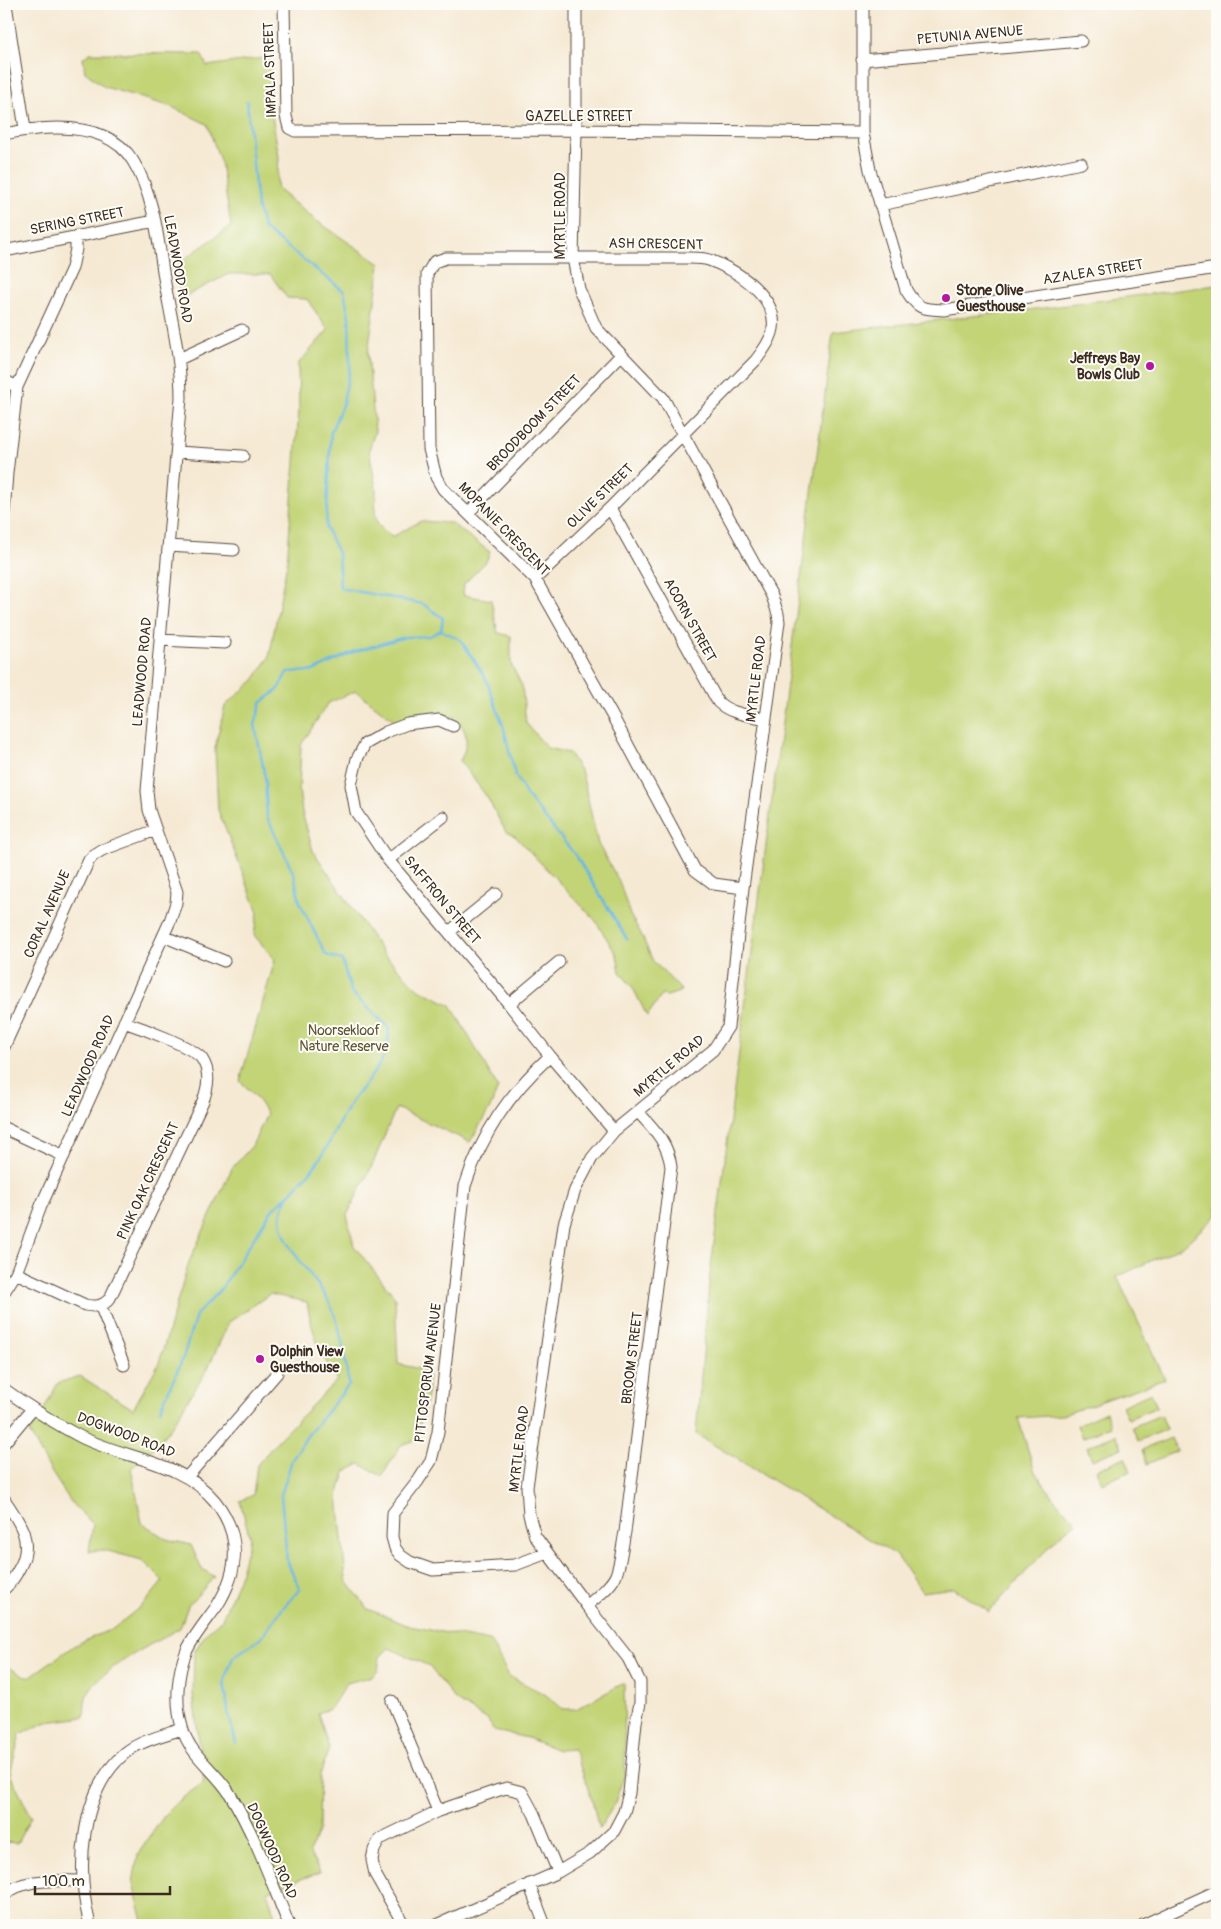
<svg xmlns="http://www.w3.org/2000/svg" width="1221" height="1929" viewBox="0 0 1221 1929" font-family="Pangolin,sans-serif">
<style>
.green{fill:#c3d477;stroke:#7f7f4a}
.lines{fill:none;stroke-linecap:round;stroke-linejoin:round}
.stream{stroke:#65b5e0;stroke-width:2.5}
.minor-casing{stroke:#574739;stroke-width:13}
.minor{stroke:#fff;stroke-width:11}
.poi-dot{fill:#b5179e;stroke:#fdfcf7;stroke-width:2}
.labels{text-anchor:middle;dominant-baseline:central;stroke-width:4;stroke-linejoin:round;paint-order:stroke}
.street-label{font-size:14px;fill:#3b2a1e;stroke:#fdfcf7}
.poi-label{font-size:14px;font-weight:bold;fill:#3b2a1e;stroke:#fdfcf7;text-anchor:start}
.park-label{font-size:14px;fill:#5d5434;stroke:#fdfcf7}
</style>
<rect width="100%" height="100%" fill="#fdfcf7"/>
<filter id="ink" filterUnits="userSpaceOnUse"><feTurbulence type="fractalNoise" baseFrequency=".02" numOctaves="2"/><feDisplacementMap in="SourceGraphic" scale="10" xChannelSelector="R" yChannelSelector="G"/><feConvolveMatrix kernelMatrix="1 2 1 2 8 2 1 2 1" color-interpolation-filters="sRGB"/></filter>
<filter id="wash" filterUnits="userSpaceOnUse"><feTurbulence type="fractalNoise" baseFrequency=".0096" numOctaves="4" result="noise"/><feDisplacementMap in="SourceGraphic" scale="20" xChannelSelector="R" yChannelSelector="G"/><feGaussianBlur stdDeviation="1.12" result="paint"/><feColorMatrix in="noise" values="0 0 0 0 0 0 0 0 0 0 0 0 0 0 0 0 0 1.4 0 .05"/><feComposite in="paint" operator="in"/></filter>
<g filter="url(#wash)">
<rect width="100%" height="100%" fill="#f5e9d3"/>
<path class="green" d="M90,53l111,1 6,12 63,-9v47l9,53 -2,32 37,30 66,45 -12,89 7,78 -6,19 7,39 -1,24 3,12 14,12 29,-16 30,2 39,29 -4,10 -22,22 -1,11 28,5 7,33 13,3v28l11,22 4,37 21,25 22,5 13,20 16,71 21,37 11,34 10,17 13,29 29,30 -15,5 -5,-1 -15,21 -14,-28 -13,-16 -3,-17 -22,-35 -80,-84 -9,-4 -19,-35 -27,-36c9,-19 9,-28 -5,-44l-19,-1 -37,8 -43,-33 -28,12 -27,42 -2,45 3,22 11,39 70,102 34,35 34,17 47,83 -8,20 -20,34 -74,-34 -25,60 -24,47 7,31 41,51 3,67 30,7v21l-12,48 -15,5 -19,31 -22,-12 -15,8 -7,24 8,84 22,29 41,17 81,15 19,35 37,19 16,14h14l48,-26 1,90 -11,32 -15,24 -7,-29 -18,-51 -16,1 -30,-12 -34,-7 -6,-11 -32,-19 -27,-35 -40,-18 -9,9 -2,13 -6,6 -25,7 -17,26 -12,4 11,35 -9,27 -1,55 -10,22 11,20 -53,20 11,33h-134l-11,-42 5,-29 28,-41 11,-11 27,-20 -11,-87 1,-43 13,-20 15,-13 17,-40 11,-41 -10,-37 13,-6 4,-30 22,-26 58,-59c-17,-27 -25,-46 -30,-78l-37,-8 -41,28 -22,48 -38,60 -22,25 -16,13 11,55 24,16 25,6 10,23 13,9 -26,29 -8,22c-25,15 -84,42 -94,69 -2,6 -1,14 -2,20l-37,5 -27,12 -10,40 21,43 -14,26 -13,-1v-177l24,13 47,-33 39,-17 31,-25 18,-22 -21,-21 -38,-10 -15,1 4,-27 -20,-19 -21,-32 -23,-41 9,-12 20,-37 22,-7 53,33 26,-46 30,-101 43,-94 20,-22 15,-32 -11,-17 -16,-16 35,-121 -21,-25 4,-23 -40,-102 -3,-62 10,-42 29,-26 15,-22 18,-95 12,-152 -1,-47 30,-34 -21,-31 -20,-1 -17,-24h-41l-48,24 -5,-33 55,-39 -10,-63 -14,-39 -35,-17 -67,-20 -20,-15 -2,-14z
M1216,285l1,930 -33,30 -67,32 48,102 -103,36 -44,3 17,54 22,30 20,20 -17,13 -71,77 -35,-24 -32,4 -25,-36 -201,-122 14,-160 123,-942 220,-25z
M1151,1393l6,14 -29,12 -6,-13z
M1106,1412l5,14 -29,12 -5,-13z
M1161,1415l6,14 -29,12 -6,-14z
M1116,1435l6,13 -30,12 -5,-13z
M1171,1438l6,13 -30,13 -5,-14z
M1125,1457l6,14 -29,12 -6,-13z"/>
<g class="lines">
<path class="stream" d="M441,630l20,10 25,39 17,46 12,50 12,21 49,60 51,83
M160,1410l23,-52 13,-43 25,-26 51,-79 14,-13
M236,1743l-8,-32 -4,-30 9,-24 27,-18 23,-31 17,-19 -13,-28 -6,-66 11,-35 15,-24 42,-51c-5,-29 -7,-59 -21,-85 -12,-22 -47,-55 -47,-81 0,-25 24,-37 36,-56 12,-17 20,-38 31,-56 18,-29 41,-41 41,-79l-38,-36 -9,-32 -16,-5 -26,-52 -6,-29 -27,-57 -2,-40 -10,-52 6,-22 17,-13 9,-18 26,-1 40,-19 52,-15 25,-1 11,-6 2,-12 -20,-14 -83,-16 -2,-35 -12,-25 5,-96 12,-29 7,-36 -1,-50 -5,-26 -80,-62 -7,-23 -10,-105"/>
</g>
</g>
<g filter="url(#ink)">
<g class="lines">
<g class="minor-casing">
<path id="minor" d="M6,4l19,125
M284,4l2,112 3,12 6,3 281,-1 287,3
M863,4v129l7,37 36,120c12,20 17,19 38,20l273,-42
M862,60l219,-19
M4,134c40,-8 103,-15 129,27 21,34 25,78 31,117 7,40 17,79 17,120l-34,393 2,19 28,82 -1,11 -6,18 -129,285 -25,67 -12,19
M880,205l201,-42
M4,251l151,-30
M179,359l63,-29
M4,380l13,7
M177,452l66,4
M610,508l108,194c12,12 31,13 48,17
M469,512l152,-157
M4,513l3,-40 10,-86 55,-119 4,-19v-13
M168,546l66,4
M535,579l75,-71 146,-148c7,-9 13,-17 16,-27 10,-34 -36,-64 -63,-73 -6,-2 -13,-2 -19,-2h-244l-12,4 -7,12 2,175 7,28 7,12 92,90 79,140 81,151 19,14 29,4
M160,640l65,3
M453,726l-14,-6 -32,4 -21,8 -21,12 -8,15 -6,26 5,27 32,48 121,144 41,52 64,75
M388,860l55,-43
M449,932l47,-38
M163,936l61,25
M509,1004l50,-42
M4,1047l85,-187 5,-5 8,-5 54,-20
M4,1128l60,28
M16,1273l69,32c10,2 18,2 25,-7l93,-197c5,-14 8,-28 -1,-42 -8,-12 -63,-32 -78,-37
M100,1305l24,60
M4,1389c24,17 50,34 77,48 44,22 101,24 134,64 27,34 24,70 2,105 -10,14 -22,28 -30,44 -10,23 -12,53 -5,77 7,28 34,44 48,67 25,41 41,87 59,131
M4,1443l28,-34
M187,1477l90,-104
M4,1499c15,22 30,42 16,68 -4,8 -9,16 -16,22
M547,1553l-32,12 -82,5 -23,-8 -10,-7 -5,-7 -3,-11 1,-24 25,-32 13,-20 7,-29 27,-246c17,-53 44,-92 85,-130
M587,1606c9,-9 24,-19 29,-31 5,-13 6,-29 9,-43l46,-365c-3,-25 -17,-38 -33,-55
M392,1701l46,110
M529,1884l16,41
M4,1895c21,-18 51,-14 78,-14
M90,1925c-14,-55 -11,-133 35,-172 14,-12 40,-18 57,-24
M404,1925l-29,-51 -3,-14 2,-10 6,-11 58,-28 61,-21 8,-2 15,4 12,22 24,58
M437,1925l121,-53 32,-19 24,-22 10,-19 5,-19 7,-71 4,-19v-21l-12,-24 -41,-52 -52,-70 -6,-21 -2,-28 37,-263 11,-34 17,-32 22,-27 99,-81 15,-23 15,-139 36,-266 -1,-8 -6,-18 -109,-198 -67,-70 -17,-39 -6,-31 3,-128v-126
M1143,1925l74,-34"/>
</g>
<use href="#minor" class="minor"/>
</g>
</g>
<g class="poi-dot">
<circle cx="946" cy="298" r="5"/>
<circle cx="1150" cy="366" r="5"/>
<circle cx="260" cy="1359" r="5"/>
</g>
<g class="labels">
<g class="street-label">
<text transform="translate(970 35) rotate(-5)">PETUNIA AVENUE</text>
<text transform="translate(270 70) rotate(-92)">IMPALA STREET</text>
<text x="579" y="116">GAZELLE STREET</text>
<text transform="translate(560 216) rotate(-90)">MYRTLE ROAD</text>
<text transform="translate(77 221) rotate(-11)">SERING STREET</text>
<text transform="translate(656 244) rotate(1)">ASH CRESCENT</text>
<text transform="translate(178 269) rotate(80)">LEADWOOD ROAD</text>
<text transform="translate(1093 272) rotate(-9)">AZALEA STREET</text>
<text transform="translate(534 423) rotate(-46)">BROODBOOM STREET</text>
<text transform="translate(600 496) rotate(-44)">OLIVE STREET</text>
<text transform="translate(504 529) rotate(46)">MOPANIE CRESCENT</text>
<text transform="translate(690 620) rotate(61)">ACORN STREET</text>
<text transform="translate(142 672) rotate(-85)">LEADWOOD ROAD</text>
<text transform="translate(756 679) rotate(-83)">MYRTLE ROAD</text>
<text transform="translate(442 900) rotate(50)">SAFFRON STREET</text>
<text transform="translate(47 914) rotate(-66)">CORAL AVENUE</text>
<text transform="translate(88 1066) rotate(-66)">LEADWOOD ROAD</text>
<text transform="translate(669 1066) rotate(-40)">MYRTLE ROAD</text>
<text transform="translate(148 1181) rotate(-65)">PINK OAK CRESCENT</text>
<text transform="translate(632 1358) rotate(-83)">BROOM STREET</text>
<text transform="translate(428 1373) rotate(-83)">PITTOSPORUM AVENUE</text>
<text transform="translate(126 1435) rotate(21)">DOGWOOD ROAD</text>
<text transform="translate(519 1449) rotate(-83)">MYRTLE ROAD</text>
<text transform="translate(272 1851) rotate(66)">DOGWOOD ROAD</text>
</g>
<g class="poi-label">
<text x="956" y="290">Stone Olive<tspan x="956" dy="16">Guesthouse</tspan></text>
<text x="1140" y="358" text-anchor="end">Jeffreys Bay<tspan x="1140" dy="16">Bowls Club</tspan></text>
<text x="270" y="1351">Dolphin View<tspan x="270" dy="16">Guesthouse</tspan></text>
</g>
<g class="park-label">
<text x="344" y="1030">Noorsekloof<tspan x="344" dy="16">Nature Reserve</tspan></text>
</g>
</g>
<rect width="1221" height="1929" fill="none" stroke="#fdfcf7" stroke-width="20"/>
<path d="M35 1886v8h135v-8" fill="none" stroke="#3b2a1e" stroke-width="2.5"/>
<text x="42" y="1886" font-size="15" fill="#3b2a1e" stroke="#fdfcf7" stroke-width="4" paint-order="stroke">100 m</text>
</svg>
